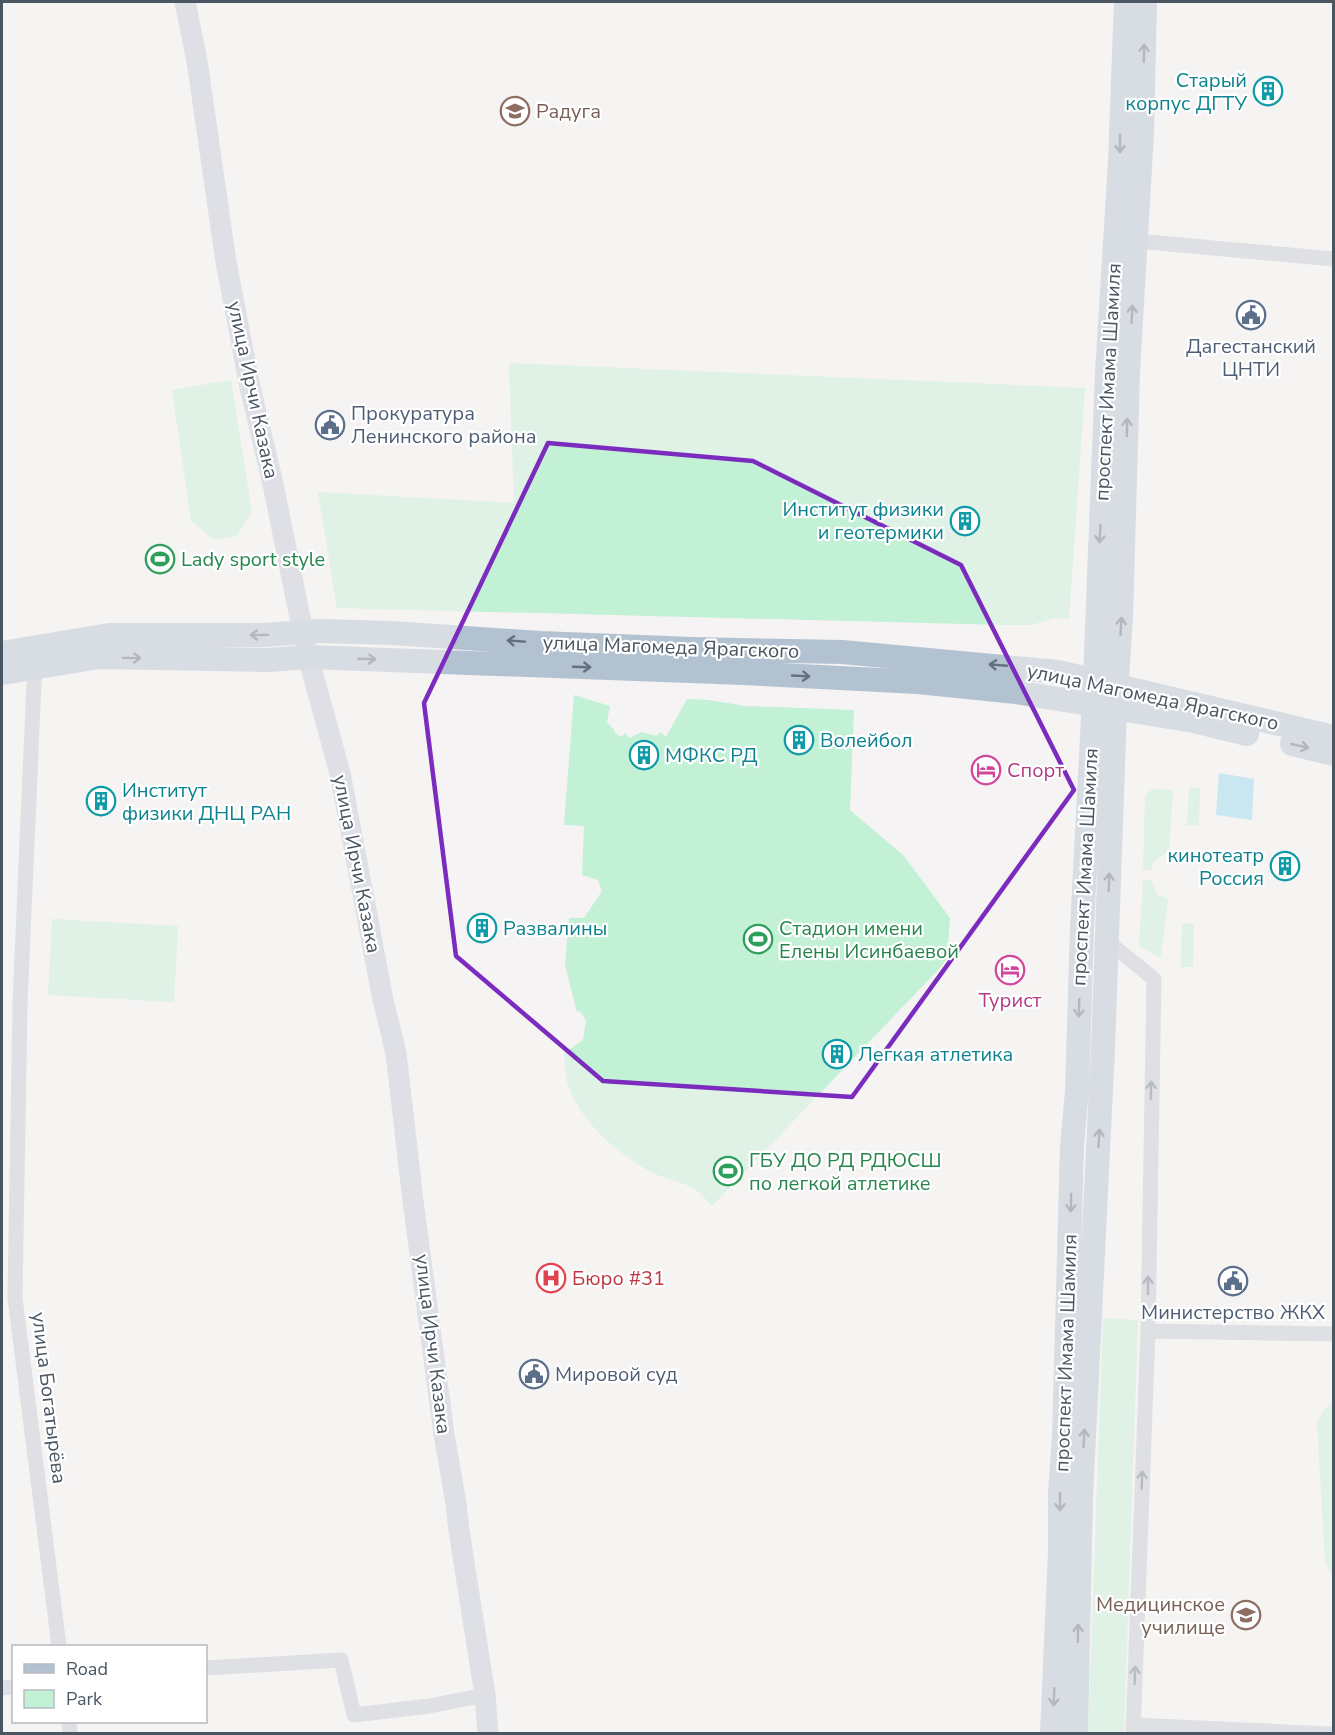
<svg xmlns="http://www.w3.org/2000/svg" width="1335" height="1735" viewBox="0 0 1335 1735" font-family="'Nunito Sans',sans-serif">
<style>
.green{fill:#c3f1d5}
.water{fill:#90daee}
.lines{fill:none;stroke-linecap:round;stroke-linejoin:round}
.minor{stroke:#c1cad2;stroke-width:15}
.secondary{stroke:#c1cbd6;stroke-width:21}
.primary{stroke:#b3c2d1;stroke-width:24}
.oneway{stroke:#64717d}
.oneway2{stroke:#6e7983}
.marked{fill:none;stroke:#7b2cbf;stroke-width:4.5;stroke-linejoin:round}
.labels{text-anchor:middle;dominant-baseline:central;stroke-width:4.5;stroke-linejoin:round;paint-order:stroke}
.culture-label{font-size:20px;fill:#0d838f;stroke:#fff;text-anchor:start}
.education-label{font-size:20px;fill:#785e54;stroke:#fff;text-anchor:start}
.service-label{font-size:20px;fill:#4e5e75;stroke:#fff}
.street-label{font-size:20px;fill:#4a5661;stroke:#fff}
.leisure-label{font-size:20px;fill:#27864d;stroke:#fff;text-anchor:start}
.hotel-label{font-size:20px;fill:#b23c85;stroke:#fff;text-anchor:start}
.health-label{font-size:20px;fill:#be3a42;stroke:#fff;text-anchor:start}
</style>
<rect width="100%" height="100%" fill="#f5f3f3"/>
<path class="green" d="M509,363l576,25 -16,231 -15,-1 -22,7h-28l-667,-17 -19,-116 196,11z
M231,380l21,132 -16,24 -22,4 -23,-19 -19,-131z
M574,695l36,11 -3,16 8,9 -1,1 7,5 4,-4 5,5 11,-6 15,4 5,-4 5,5 21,-38 21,1 38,6 108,4 -4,100 54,46 46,62 -3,41 -9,11 -226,236c-5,-5 -10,-12 -16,-16 -7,-6 -32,-12 -43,-17 -34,-18 -72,-50 -85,-88 -3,-9 -3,-21 -4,-32l19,-13 3,-19 -6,-10 -3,1 -12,-47 4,-47h15l18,-27 -4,-11 -16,-5 2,-49 -20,-1z
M1189,787l11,1 -1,37h-12z
M1152,789l21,1 -4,61 -14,9 -4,10h-8l2,-74z
M1143,880h8l6,15 11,4 -7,59 -22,-12z
M52,919l126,7 -4,76 -126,-7z
M1182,923l12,1 -1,43h-12z
M1103,1318l35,2 -14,413h-36z
M1333,1403v175l-8,-16 -8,-140 7,-12z"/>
<path class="water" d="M1219,773l35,6 -2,41 -36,-5z"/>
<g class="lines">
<path class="minor" d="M1136,241l198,18
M35,660l-15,343 -5,295 44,348
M1106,940l48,39 -6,352 -15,403
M1148,1331l186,3
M206,1668l135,-8 13,55 75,-9 56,-11
M2,1688l12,-1
M69,1722l1,12
M1133,1725l196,9"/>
<path class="secondary" d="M185,2l12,59 29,201 24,125 23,97 35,173 32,116 43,227 13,53 17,148 31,233 12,70 3,27 26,164 3,39"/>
<path class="primary" d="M2,653l107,-18h154l57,-4 72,2 148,10 152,6 150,3 216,20 276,65
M2,673l97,-16 170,3 39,-3 435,16 175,9 98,10 178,29 53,13
M1292,744l42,10
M1052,1734l8,-182v-59l4,-56 8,-291 5,-55 5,-163 13,-248 12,-307 13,-211 6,-160
M1076,1734l5,-237 22,-448 12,-340 6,-91 7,-246 14,-239 3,-131"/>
</g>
<defs><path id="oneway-shaft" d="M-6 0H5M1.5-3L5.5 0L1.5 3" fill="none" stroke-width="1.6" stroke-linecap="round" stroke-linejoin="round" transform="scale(1.5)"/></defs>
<g class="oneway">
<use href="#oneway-shaft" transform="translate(1144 53) rotate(-89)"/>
<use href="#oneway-shaft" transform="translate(1120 144) rotate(90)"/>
<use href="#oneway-shaft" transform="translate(1132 314) rotate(-87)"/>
<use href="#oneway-shaft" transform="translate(1127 427) rotate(-89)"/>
<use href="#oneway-shaft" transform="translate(1100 534) rotate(93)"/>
<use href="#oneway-shaft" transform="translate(1121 626) rotate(-87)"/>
<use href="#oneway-shaft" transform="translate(259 635) rotate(179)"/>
<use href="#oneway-shaft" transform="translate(516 641) rotate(-176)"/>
<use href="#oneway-shaft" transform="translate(132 658) rotate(1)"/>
<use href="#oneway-shaft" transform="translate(367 659) rotate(2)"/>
<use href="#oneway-shaft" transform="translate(998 665) rotate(-175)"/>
<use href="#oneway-shaft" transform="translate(582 667) rotate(2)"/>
<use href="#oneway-shaft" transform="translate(801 676) rotate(3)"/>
<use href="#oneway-shaft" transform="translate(1300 746) rotate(13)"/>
<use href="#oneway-shaft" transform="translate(1109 882) rotate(-88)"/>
<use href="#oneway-shaft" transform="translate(1079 1008) rotate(92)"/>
<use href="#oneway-shaft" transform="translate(1099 1138) rotate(-87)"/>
<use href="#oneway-shaft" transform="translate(1071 1203) rotate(91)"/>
<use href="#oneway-shaft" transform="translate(1084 1438) rotate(-87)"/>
<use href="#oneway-shaft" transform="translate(1060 1502) rotate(90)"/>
<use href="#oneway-shaft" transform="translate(1078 1633) rotate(-89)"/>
<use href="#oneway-shaft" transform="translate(1054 1697) rotate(92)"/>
</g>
<g class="oneway2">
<use href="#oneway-shaft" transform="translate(1151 1090) rotate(-89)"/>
<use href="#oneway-shaft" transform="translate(1148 1285) rotate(-90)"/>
<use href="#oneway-shaft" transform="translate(1142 1480) rotate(-88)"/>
<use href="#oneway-shaft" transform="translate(1135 1675) rotate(-88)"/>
</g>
<path d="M0 0H1335V1735H0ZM548,443l205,18 208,104 113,225 -222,307 -249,-16 -147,-125 -32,-253z" fill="#f5f3f3" fill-opacity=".55" fill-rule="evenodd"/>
<path class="marked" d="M548,443l205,18 208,104 113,225 -222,307 -249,-16 -147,-125 -32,-253z"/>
<defs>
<g id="building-ring" transform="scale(1.5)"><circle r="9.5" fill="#fff" stroke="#0f9aa8" stroke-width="1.5"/><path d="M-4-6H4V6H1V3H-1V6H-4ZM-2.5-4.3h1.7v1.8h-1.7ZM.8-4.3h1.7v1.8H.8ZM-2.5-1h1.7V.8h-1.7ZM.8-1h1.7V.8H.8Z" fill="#0f9aa8"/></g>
<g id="school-ring" transform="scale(1.5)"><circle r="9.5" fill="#fff" stroke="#8d6e63" stroke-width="1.5"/><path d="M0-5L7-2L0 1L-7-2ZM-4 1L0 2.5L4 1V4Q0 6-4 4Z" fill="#8d6e63"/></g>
<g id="civic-ring" transform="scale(1.5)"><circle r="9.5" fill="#fff" stroke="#5c6f8a" stroke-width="1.5"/><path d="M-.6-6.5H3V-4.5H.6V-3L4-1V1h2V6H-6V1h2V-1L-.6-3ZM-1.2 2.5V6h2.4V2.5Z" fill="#5c6f8a"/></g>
<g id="stadium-ring" transform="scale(1.5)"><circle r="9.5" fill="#fff" stroke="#2e9e5b" stroke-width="1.5"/><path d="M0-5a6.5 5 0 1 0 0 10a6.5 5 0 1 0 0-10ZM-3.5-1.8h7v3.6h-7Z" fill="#2e9e5b"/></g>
<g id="hotel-ring" transform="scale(1.5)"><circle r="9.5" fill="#fff" stroke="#d1479c" stroke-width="1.5"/><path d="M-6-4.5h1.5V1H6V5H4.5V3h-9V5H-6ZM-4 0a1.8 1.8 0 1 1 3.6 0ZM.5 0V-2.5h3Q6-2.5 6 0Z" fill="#d1479c"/></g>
<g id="hospital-ring" transform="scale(1.5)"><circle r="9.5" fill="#fff" stroke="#e0444e" stroke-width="1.5"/><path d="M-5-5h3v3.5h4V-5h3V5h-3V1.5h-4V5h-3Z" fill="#e0444e"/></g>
<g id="university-ring" transform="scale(1.5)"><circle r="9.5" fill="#fff" stroke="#8d6e63" stroke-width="1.5"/><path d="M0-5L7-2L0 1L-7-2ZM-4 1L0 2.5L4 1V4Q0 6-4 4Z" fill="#8d6e63"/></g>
</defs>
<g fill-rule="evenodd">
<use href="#building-ring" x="1268" y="91"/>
<use href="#school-ring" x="515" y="111"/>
<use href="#civic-ring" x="1251" y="315"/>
<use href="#civic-ring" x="330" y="425"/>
<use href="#building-ring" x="965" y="521"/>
<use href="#stadium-ring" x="160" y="559"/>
<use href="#building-ring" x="799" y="740"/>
<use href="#building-ring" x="644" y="755"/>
<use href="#hotel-ring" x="986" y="770"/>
<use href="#building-ring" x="101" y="801"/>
<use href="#building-ring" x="1285" y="866"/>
<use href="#building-ring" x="482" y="928"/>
<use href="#stadium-ring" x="758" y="939"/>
<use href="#hotel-ring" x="1010" y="970"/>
<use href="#building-ring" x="837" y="1054"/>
<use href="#stadium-ring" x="728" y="1171"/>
<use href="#hospital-ring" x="551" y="1278"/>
<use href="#civic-ring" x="1233" y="1281"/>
<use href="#civic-ring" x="534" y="1374"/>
<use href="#university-ring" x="1246" y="1615"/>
</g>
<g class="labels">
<g class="culture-label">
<text x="1247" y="80" text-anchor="end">Старый<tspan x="1247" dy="23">корпус ДГТУ</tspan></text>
<text x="944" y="509" text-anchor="end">Институт физики<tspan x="944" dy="23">и геотермики</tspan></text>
<text x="820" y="740">Волейбол</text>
<text x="665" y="755">МФКС РД</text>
<text x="122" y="790">Институт<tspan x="122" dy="23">физики ДНЦ РАН</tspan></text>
<text x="1264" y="855" text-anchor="end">кинотеатр<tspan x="1264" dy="23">Россия</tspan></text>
<text x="503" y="928">Развалины</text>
<text x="858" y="1054">Легкая атлетика</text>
</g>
<g class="education-label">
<text x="536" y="111">Радуга</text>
<text x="1225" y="1604" text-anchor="end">Медицинское<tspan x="1225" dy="23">училище</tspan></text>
</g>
<g class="service-label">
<text x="1251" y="346">Дагестанский<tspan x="1251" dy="23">ЦНТИ</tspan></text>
<text x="351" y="413" text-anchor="start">Прокуратура<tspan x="351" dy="23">Ленинского района</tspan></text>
<text x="1233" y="1312">Министерство ЖКХ</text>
<text x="555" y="1374" text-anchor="start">Мировой суд</text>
</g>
<g class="street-label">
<text transform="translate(1108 382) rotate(-87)">проспект Имама Шамиля</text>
<text transform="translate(253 390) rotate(78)">улица Ирчи Казака</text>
<text transform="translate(671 647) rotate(2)">улица Магомеда Ярагского</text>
<text transform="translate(1153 697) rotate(12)">улица Магомеда Ярагского</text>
<text transform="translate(357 864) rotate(79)">улица Ирчи Казака</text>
<text transform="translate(1085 867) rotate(-87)">проспект Имама Шамиля</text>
<text transform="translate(433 1344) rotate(83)">улица Ирчи Казака</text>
<text transform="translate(1066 1353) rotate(-88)">проспект Имама Шамиля</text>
<text transform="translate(49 1398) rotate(83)">улица Богатырёва</text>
</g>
<g class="leisure-label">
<text x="181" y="559">Lady sport style</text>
<text x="779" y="928">Стадион имени<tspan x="779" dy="23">Елены Исинбаевой</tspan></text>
<text x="749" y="1160">ГБУ ДО РД РДЮСШ<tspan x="749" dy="23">по легкой атлетике</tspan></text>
</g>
<g class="hotel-label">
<text x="1007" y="770">Спорт</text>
<text x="1010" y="1000" text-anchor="middle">Турист</text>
</g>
<g class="health-label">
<text x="572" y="1278">Бюро #31</text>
</g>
</g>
<rect width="1335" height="1735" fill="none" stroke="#4a5661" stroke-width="6"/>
<rect x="12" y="1645" width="195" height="78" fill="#ffffff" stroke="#b7bbc0" stroke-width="1.5"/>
<rect x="24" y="1664" width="30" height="9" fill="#b3c2d1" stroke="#b7bbc0" stroke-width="1.5"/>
<text x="66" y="1675" font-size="18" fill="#4a5661">Road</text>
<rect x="24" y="1690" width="30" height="18" fill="#c3f1d5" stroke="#b7bbc0" stroke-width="1.5"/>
<text x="66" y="1705" font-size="18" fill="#4a5661">Park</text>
</svg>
